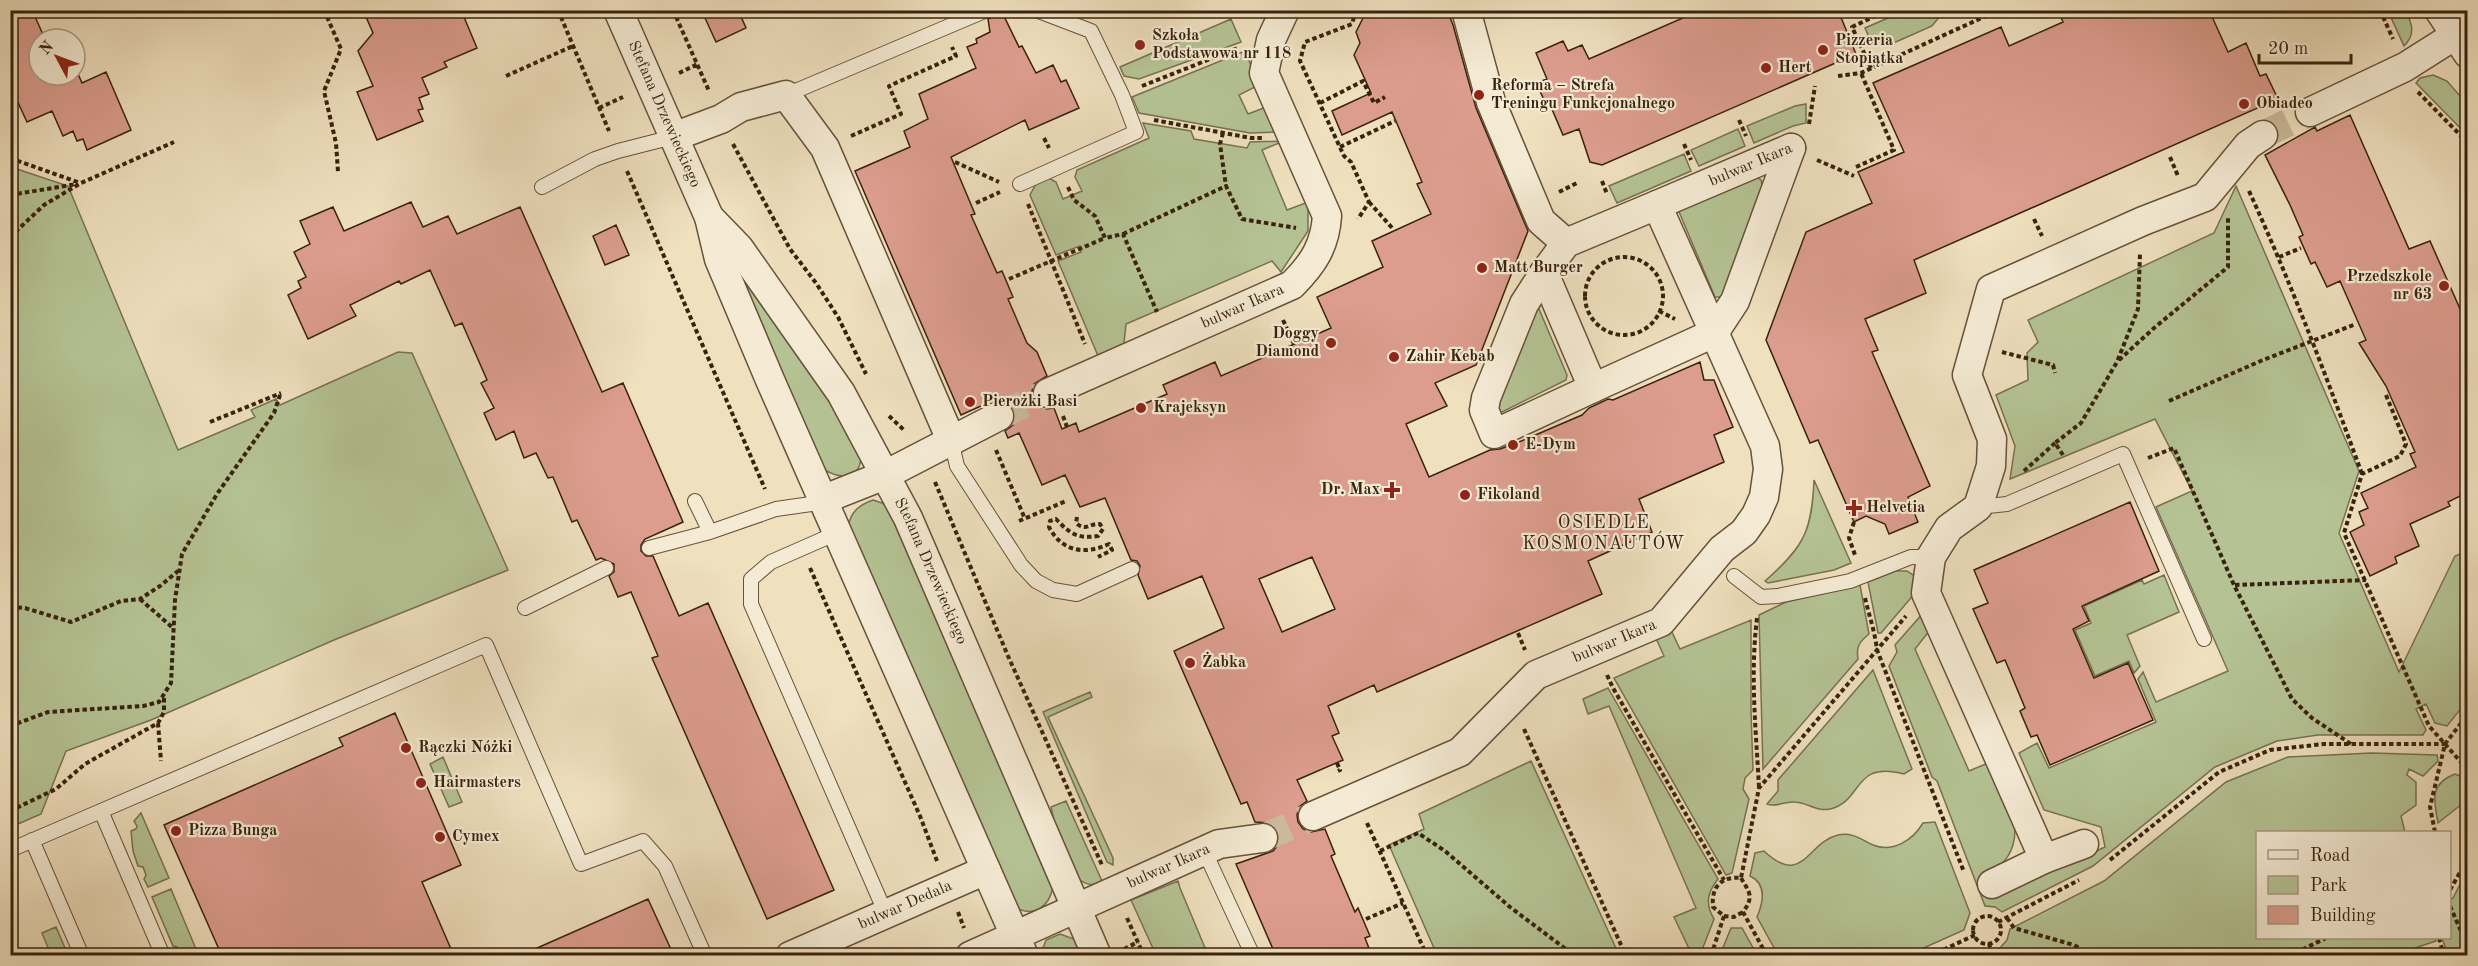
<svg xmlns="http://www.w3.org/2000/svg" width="2478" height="966" viewBox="0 0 2478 966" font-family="'Old Standard TT',serif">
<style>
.green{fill:#b5c394;stroke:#767250;stroke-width:1.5}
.building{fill:#dc9d8e;stroke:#38220d;stroke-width:1.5;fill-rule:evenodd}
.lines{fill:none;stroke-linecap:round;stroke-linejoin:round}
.street-tunnel{stroke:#caba9b;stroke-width:28;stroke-dasharray:28 14;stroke-linecap:butt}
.lane-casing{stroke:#665239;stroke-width:16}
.street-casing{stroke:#665239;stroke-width:31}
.path{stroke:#38220d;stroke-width:4;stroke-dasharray:4.5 3;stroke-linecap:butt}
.lane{stroke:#f5ebd5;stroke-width:14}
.street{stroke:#f5ebd5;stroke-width:28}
.poi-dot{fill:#8f2418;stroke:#f5ebd5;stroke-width:2}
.labels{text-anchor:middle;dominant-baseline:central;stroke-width:4.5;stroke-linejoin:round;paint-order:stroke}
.poi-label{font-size:16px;font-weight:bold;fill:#38220d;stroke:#f5ebd5;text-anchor:start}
.street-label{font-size:16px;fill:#38220d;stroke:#f5ebd5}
.neighbourhood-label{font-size:18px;letter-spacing:1.5px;fill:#38220d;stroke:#f5ebd5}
</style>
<rect width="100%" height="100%" fill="#efe0be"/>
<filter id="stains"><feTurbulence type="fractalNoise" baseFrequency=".00333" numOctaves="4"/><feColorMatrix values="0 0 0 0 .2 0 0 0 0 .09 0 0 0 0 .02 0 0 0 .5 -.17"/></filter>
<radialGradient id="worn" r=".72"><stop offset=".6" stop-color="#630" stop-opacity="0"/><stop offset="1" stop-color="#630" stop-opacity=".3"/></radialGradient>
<path class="green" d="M1904,11h40l-12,15 -43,19 -3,-5 -13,6 -8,-18z
M2388,11h18c6,13 10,23 -2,35z
M1231,19l10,23 -102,37 -15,-3 -4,-9z
M1245,51l14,34 -20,10 9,19 21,-8 11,26 -30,1 -111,-20 -7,-16z
M2433,75l14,6 20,23v31l-51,-52 4,-5z
M1806,104v19l-13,3 -39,17 -7,-17 48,-20z
M1143,123l48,8 3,8 53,9 3,-6 34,-1 -22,9 25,60 21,-8v29l-27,41 -9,-11 -146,63 -3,28 -22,11 -43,-102 23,-9 -1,-6 -24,9 -26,-60 7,-13 10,-5 9,5 7,17 19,-8 -7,-14 2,-7 72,-32z
M1738,129l7,17 -46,20 -8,-16z
M1684,154l7,17 -74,32 -8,-17z
M11,167l57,19 110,264 77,-33 -4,-7 25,-11 4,6 118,-53 14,1 96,217 -174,70 -183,80 -85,31 -25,63 -30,13z
M1756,176l5,4 2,8 -39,109h-9l-38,-90z
M2236,186l123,285 -20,62 60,139 56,-116 12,-5v150l-20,25 -12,-3 -9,-19 -10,5 10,21 -3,5h-105l-41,6 -62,26 -122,99 -91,46 -7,-5 -10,-1 -48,-125 -5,-4 -43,-111 8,-14 -2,-7 29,-33 6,18 -15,19 54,122 19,-8c14,29 39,62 20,93 -5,9 -17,16 -24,23l9,19 112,-51 -4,-20 -57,-17 -25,-57 18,-10 12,25 107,-46 -18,-43 5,-7 13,30 72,-31 -72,-164 36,-16 -37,-72 -145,60 5,-33 -19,-51 32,-15 -1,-27 11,-11 -10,-22 186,-87z
M751,283l63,87 47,88c-2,22 -21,21 -36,12l-80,-183z
M1536,307l3,2 28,66 -1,5 -66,33 -6,-2z
M1814,480l37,83 -17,7 -66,13 -3,-2c39,-34 47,-50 49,-101z
M873,500l9,3 7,6 164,378c-4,20 -19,31 -38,20l-167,-379c2,-16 11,-23 25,-28z
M1896,571h11l9,6v15l-35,41h-3l-10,-51z
M2164,575l15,37 -52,23 13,31 -6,7 -5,-12 -34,15 -20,-46 16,-7 -7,-17 58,-26 2,4z
M1860,585l9,49c-10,8 -13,13 -11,25l-95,110 -4,-154 27,-13z
M1751,620v91l2,59 -8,8 -2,11 6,10 -17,74 -6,2 -112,-197 50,-22 -10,-22 16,-6 10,21z
M1873,670l39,99 -8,5c-52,-14 -40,27 -74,35 -14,3 -23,-7 -36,-7 -9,-1 -19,6 -27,2l11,-13v-11z
M1608,688l110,191c-11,14 -13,25 -4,40l-14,36h-8l-18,-38 22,-9 -87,-202 -21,8 -5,-15z
M1090,692l2,5 -44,20 65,141v7l-6,-3 -64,-150z
M2372,753l65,2 1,6 -15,15 -14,-7 -2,6 9,7v23l-15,11 4,16h-147v106h177l1,3 -33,11 1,4 -403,-1 -1,-7 7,-8 3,-11 94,-48 122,-99 62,-25z
M443,757l19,45 -13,5 -19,-43z
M1531,761l88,194h-182l-48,-110 35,-16 -5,-15z
M2455,774l12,5v21l-29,23c-4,-23 -9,-39 17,-49z
M1066,801l36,80c-9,7 -18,3 -26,-4l-19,-43 -6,-27z
M141,813l28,65 -21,9 -4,-8 2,-4 -3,-8 -5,-1 -5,-15 -2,-20 5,-2 1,-3 -3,-5z
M1935,822l35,91 -6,17 -56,25h-130l-21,-38c6,-14 10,-33 -7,-41l5,-23 9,-2c39,37 43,-9 74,-16 15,-3 22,4 35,10 20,8 40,-5 50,-22z
M2467,871v84h-19l-6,-17h8v-38l3,-2z
M1178,881l2,7 28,67h-52l-25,-55z
M171,889l25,60 -15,6 -4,-8 -4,-1 -21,-49z
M56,927l12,28h-17l-9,-22z
M1731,928h11l15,27h-37z
M1060,934l14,5 10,17h-44l6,-16z"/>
<path class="building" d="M10,10h22l13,29h-6v36h36v-8l7,16 24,-11 25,58 -44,20 -4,-11 -6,2 -4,-10 -10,5 -11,-25 -25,11 -17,-37z
M363,10h98l16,38 -33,14 3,5 -25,11 7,16 -10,4 4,11 -5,1 5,11 -46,19 -20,-48 16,-6 -15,-35 15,-18z
M723,10h15l8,18 -30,14 -11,-24z
M996,10h5l18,37 3,-1 14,27 17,-8 8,17 5,-2 13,28 -50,22 -4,-10 -74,37 24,57 -4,1 26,58 5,-2 11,26 -5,2 19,44 10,9 10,24 -13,8 -2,7 1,8 6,8 8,2 7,-1 8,21 14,-6 3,9 88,-38 -4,-9 52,-23 6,14 110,-48 -14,-31 66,-30 -11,-26 59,-27 -14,-30 5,-2 -30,-70 -50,23 -10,-24 39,-18 -17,-38 6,-12 -4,-11 11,-22h80l6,15 23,83 52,123 -52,134 -41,18 12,23 -41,18 23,53 61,-27 10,-1 19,-7 63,-27 7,-7 19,-9 5,1 87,-38 4,18h10l5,13 14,34 -19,8 10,27 -85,37 13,33 -64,29 14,33 -225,98 -3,-7 -46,21 11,27 -7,3 11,24 -46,20 10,21 -8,6 -2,8 1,7 5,7 8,3 14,-3 10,25 -4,2 24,56 3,-4 12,28 -5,2 7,18h-96l-40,-92 37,-13 5,-6 1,-10 -3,-8 -6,-4 -15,-1 -8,-20 -6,2 -67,-153 50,-23 -22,-52 -54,23 -10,-24 2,-9 -3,-5 -6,-1 -26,-62 -25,9 -15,-32 -23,10 -23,-52 -11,5 -3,-7 8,-6 2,-9 -2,-8 -5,-6 -8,-2 -8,1 -31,14 -106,-244 55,-24 -6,-16 24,-12 -9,-25 57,-26 -9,-21 10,-4 -1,-4 14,-7 -2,-13 6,-3zM1312,557l23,52 -53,23 -23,-53z
M1701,10h137l18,44 -254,111 -12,-3 -11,-33 -16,6 -12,-28 -3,1 -12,-25 11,-4 -11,-26 27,-12 5,10 14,-6 7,14z
M2058,10h29l3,7 12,-7h107l19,42 18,-9 14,33 6,-2 12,25 -364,161 12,33 -61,26 13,31 -6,2 58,134 -22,11 10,25 -29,12 -4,-10 -19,-8 -12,6 -36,-82 -8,3 -44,-103 40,-108 66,-29 -14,-31 46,-20 -31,-69 128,-56 8,19 54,-24z
M2350,115l59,134 21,-8 38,86v165l-20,10 2,4 -40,18 9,22 -24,11 2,6 -27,13 -20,-44 14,-7 -5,-13 9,-4 -7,-15 55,-26 -6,-13 5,-2 -29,-66 -27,-43 7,-3 -26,-59 -13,6 -12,-25 -4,2 -12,-27 4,-2 -13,-30 -25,-50 50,-28 2,4z
M411,202l12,25 25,-11 9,18 63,-27 82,185 21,-9 60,139 -38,17 -4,6v6l5,5h7l26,60 29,-13 126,287 -67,29 -115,-261 6,-2 -27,-64 -13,5 -9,-21 5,-4v-8l-13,-6 -5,2 -19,-40 -5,2 -19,-45 -5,1 -12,-25 -12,5 -10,-27 -18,9 -12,-27 10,-5 -13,-25 6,-3 -25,-57 -7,3 -25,-56 -29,14 -2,-3 -49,24 6,11 -48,23 -20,-44 13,-7 -3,-7 8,-4 -12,-25 16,-8 -10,-23 33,-14 11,24z
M616,225l13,30 -24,10 -12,-29z
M2130,502l29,69 -77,35 7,15 -16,8 21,49 34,-15 25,57 -103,45 -13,-30 -6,2 -11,-26 5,-3 -20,-48 -8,3 -24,-54 15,-6 -14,-33z
M395,713l66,152 -39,17 32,74h-232l-58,-131 179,-79 -4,-8z
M648,899l26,57h-155z"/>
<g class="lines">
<path class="street-tunnel" d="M2263,135l47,-23
M999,416l49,-23
M1263,838l50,-22"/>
<g class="lane-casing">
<path id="lane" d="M786,95l201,-85
M1020,184l116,-52 -14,-37 -31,-64 -55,-21
M542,187l53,-28 23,-8 55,-14
M951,440l6,26 64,99 15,16 17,9 24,4 55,-25
M695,501l15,31 66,-23 35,-5 11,-4
M1978,507l29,-3 116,-50 81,185
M837,533l-66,29 -20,17v25l135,310
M649,548l61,-16
M1734,576l27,21 17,-1 72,-15 61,-24h20
M525,608l81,-40
M32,840l50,116
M10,850l91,-39
M1204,850l49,106
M163,956l-62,-145 385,-166 95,219 62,-23 22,25 40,90"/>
</g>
<g class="street-casing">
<g id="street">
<path id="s1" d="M618,10l91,207 10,42 51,121 254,576"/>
<path d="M1466,10l25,92 50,119 25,22"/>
<path d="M2439,10l29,44"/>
<path d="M2310,112l95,-45 49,-31"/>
<path d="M673,137l48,-18 20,-12 45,-12 39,53 126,292"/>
<path id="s2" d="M1657,205l134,-57"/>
<path id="s3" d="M709,217l30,31 102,145 67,125 189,438"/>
<path d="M1544,273l-20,31 -38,94 -2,12 10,24 99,-46"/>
<path id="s4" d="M1048,393l244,-108c21,-21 33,-39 35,-69l-63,-143 7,-33 14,-30"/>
<path d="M822,500l63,-25 114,-59"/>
<path id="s5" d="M1313,816l147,-64 76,-77 125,-53 61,-73 22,-17 12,-17 8,-18 4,-28 -3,-23 -108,-241 -91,38 -22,30 49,115 121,-55 21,-32 56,-153"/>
<path d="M2044,859l40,-15"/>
<path d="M1992,884l52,-25 -118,-266 5,-36 18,-29 29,-21 13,-41 1,-27 -25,-64 24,-86 152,-68 62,-24 43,-52 15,-10"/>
<path id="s6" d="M790,956l196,-86"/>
<path id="s7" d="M970,956l249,-112 44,-6"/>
</g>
</g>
<path class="path" d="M324,10l17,39 -17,42 12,52 2,29
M558,10l51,121
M673,10l36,81
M1356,10l-4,14 -47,18 -5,19 44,95 7,6 18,40 -11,17
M2380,10l13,29
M1871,68l-19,-41 36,-17
M679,73l19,-9
M506,76l67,-30
M1838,76l23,-3 138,-63
M1142,86l96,-38
M2418,92l50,51
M1320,103l43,-22 11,22 11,-6
M599,108l24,-11
M1154,120l97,18h11
M1739,120l7,16
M1809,124l6,-38
M1223,133l-3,11 6,42
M851,136l50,-22 -12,-28 67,-30 -4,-9
M1044,138l5,10
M733,144l57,105 26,34 22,34 28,57
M1684,144l7,16
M1340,147l55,-26
M2170,157l8,19
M10,158l70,25
M1817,160l37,16
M955,162l44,20
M1856,167l38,-17 -33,-77
M627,171l138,318
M1602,181l5,13
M1068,187l6,13 21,16 10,22 18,-4 34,78
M2249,191c42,92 78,187 113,283
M1559,192l18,-9
M10,195l67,-11
M1369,202l25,28
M976,203l24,-11
M1028,204l57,140
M2034,219l8,17
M1123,234l103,-48 16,33 54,9
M10,237l34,-32 37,-22 93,-41
M2279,257l22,-9
M1585 296a39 39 0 1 1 78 0a39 39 0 1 1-78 0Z
M1009,279l96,-41
M1659,311l16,8
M1283,320l11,24
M2002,352l51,13 2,8
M2119,360l35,-32 74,-61v-50
M2386,395l20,49 -6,12 -38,18 -18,59 85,193 39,44
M2169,401l94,-41 93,-36
M889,416l16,15
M1063,416l4,11
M210,422l71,-29
M996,450l29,69
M2063,455l-8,-12 26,-20 36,-61 21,-53 2,-55
M2148,458l26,-10 60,137 58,114 20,19 39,26
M2024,471l31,-28
M935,482l73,174 94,209
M1077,517l-1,6c10,9 13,0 24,1l3,5 -5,7c-20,3 -28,-2 -42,-17l-6,2 -1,6c13,25 36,28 60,17l3,6 -14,7
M1019,521l47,-20
M1854,522l-5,16 6,17
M810,568l110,248 17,45
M2235,585l131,-5
M1865,598c4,17 10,34 12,52l87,222
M140,599l33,29
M10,607l15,1 46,14 50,-21 19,-2 20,-13 18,-15
M1757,618c-7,56 -1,113 2,169
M1518,633l7,17
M1607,675l6,13 111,192
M158,723l3,38
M10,726l38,-14 95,-6 16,-4 12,-19 4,-83 7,-46 35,-60 57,-81 7,-21
M1524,729l102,227
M1337,763l3,7 -2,1
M10,811l46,-22 29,-25 73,-41 6,-11v-15
M1367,823l60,133
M2435,832l-5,-25 15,-63 23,-30
M1380,851l38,-18 27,18 65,56 65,49
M2110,860l109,-88 51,-22 54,-6h121
M1741,878c9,15 13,19 2,34l24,44
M2450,890l18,-32
M2450,906l18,41
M958,912l6,16
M1724,916l10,1 9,-5
M1973 930a14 14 0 1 1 28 0a14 14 0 1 1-28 0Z
M1127,918l17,38
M2007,918l7,10 60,17 19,11
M1366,919l37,-16
M1998,922l81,-42
M2439,938l5,18
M1989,943l3,13
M1124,949l14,-7
M1711,956l13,-40 -11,-9c-2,-20 8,-31 28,-29l18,-90 147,-172
M1930,956l45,-21
M2289,956l37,-18"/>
<use href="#lane" class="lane"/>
<use href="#street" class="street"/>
</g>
<g class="poi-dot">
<circle cx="1140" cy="45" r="6"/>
<circle cx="1823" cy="50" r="6"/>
<circle cx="1766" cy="68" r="6"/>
<circle cx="1479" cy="95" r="6"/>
<circle cx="2244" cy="104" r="6"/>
<circle cx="1482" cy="268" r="6"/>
<circle cx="2444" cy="286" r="6"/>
<circle cx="1331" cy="343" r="6"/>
<circle cx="1394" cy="357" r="6"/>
<circle cx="970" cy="402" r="6"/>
<circle cx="1141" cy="408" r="6"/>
<circle cx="1513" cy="445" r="6"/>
<path d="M1389 481h6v6h6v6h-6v6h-6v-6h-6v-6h6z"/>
<circle cx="1465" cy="495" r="6"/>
<path d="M1851 499h6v6h6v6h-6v6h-6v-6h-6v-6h6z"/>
<circle cx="1190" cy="663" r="6"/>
<circle cx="406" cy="748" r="6"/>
<circle cx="421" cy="783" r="6"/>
<circle cx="176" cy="831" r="6"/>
<circle cx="440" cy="837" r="6"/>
</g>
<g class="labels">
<g class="poi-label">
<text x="1152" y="36">Szkoła<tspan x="1152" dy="18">Podstawowa nr 118</tspan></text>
<text x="1835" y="41">Pizzeria<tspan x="1835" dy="18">Stopiątka</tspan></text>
<text x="1778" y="68">Hert</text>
<text x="1491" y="86">Reforma – Strefa<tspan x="1491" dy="18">Treningu Funkcjonalnego</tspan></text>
<text x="2256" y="104">Obiadeo</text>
<text x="1494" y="268">Matt Burger</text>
<text x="2432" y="277" text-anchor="end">Przedszkole<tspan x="2432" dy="18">nr 63</tspan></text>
<text x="1319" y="334" text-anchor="end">Doggy<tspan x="1319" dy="18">Diamond</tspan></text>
<text x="1406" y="357">Zahir Kebab</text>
<text x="982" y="402">Pierożki Basi</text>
<text x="1153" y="408">Krajeksyn</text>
<text x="1525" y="445">E-Dym</text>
<text x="1380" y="490" text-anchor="end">Dr. Max</text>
<text x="1477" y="495">Fikoland</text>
<text x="1866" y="508">Helvetia</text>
<text x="1202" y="663">Żabka</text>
<text x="418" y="748">Rączki Nóżki</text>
<text x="433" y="783">Hairmasters</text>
<text x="188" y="831">Pizza Bunga</text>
<text x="452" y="837">Cymex</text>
</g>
<g class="street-label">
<text stroke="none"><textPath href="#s1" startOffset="114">Stefana Drzewieckiego</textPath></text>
<text stroke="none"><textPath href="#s2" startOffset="102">bulwar Ikara</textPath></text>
<text stroke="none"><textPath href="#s4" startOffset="213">bulwar Ikara</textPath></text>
<text stroke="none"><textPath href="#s3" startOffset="420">Stefana Drzewieckiego</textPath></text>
<text stroke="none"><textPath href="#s5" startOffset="354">bulwar Ikara</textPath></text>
<text stroke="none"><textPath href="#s7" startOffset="218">bulwar Ikara</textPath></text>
<text stroke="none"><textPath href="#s6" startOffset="126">bulwar Dedala</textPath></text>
</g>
<g class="neighbourhood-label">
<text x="1604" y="523">OSIEDLE<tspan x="1604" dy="21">KOSMONAUTÓW</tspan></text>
</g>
</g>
<rect width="2478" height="966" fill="none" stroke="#efe0be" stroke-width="36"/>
<rect x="12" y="12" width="2454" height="942" fill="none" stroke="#38220d" stroke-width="3"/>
<rect x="18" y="18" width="2442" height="930" fill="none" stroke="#38220d" stroke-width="1.5"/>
<rect x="2256" y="831" width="195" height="108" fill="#f5ebd5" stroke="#a99b85" stroke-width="1.5"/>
<rect x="2268" y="850" width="30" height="9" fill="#f5ebd5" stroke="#a99b85" stroke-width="1.5"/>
<text x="2310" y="861" font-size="18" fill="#38220d">Road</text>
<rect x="2268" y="876" width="30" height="18" fill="#b5c394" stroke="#a99b85" stroke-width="1.5"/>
<text x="2310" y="891" font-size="18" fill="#38220d">Park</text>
<rect x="2268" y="906" width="30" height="18" fill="#dc9d8e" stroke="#a99b85" stroke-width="1.5"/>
<text x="2310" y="921" font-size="18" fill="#38220d">Building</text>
<g transform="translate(57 57) rotate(311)"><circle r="28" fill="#f5ebd5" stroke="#a99b85" stroke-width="1.5"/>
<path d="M0-4.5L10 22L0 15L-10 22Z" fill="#8f2418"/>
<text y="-9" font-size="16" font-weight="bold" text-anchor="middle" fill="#38220d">N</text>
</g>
<path d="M2259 54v9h92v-9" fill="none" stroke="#38220d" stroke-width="3"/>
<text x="2268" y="54" font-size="18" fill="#38220d" stroke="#f5ebd5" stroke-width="4.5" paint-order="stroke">20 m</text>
<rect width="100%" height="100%" filter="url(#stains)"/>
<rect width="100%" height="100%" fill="url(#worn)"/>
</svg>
